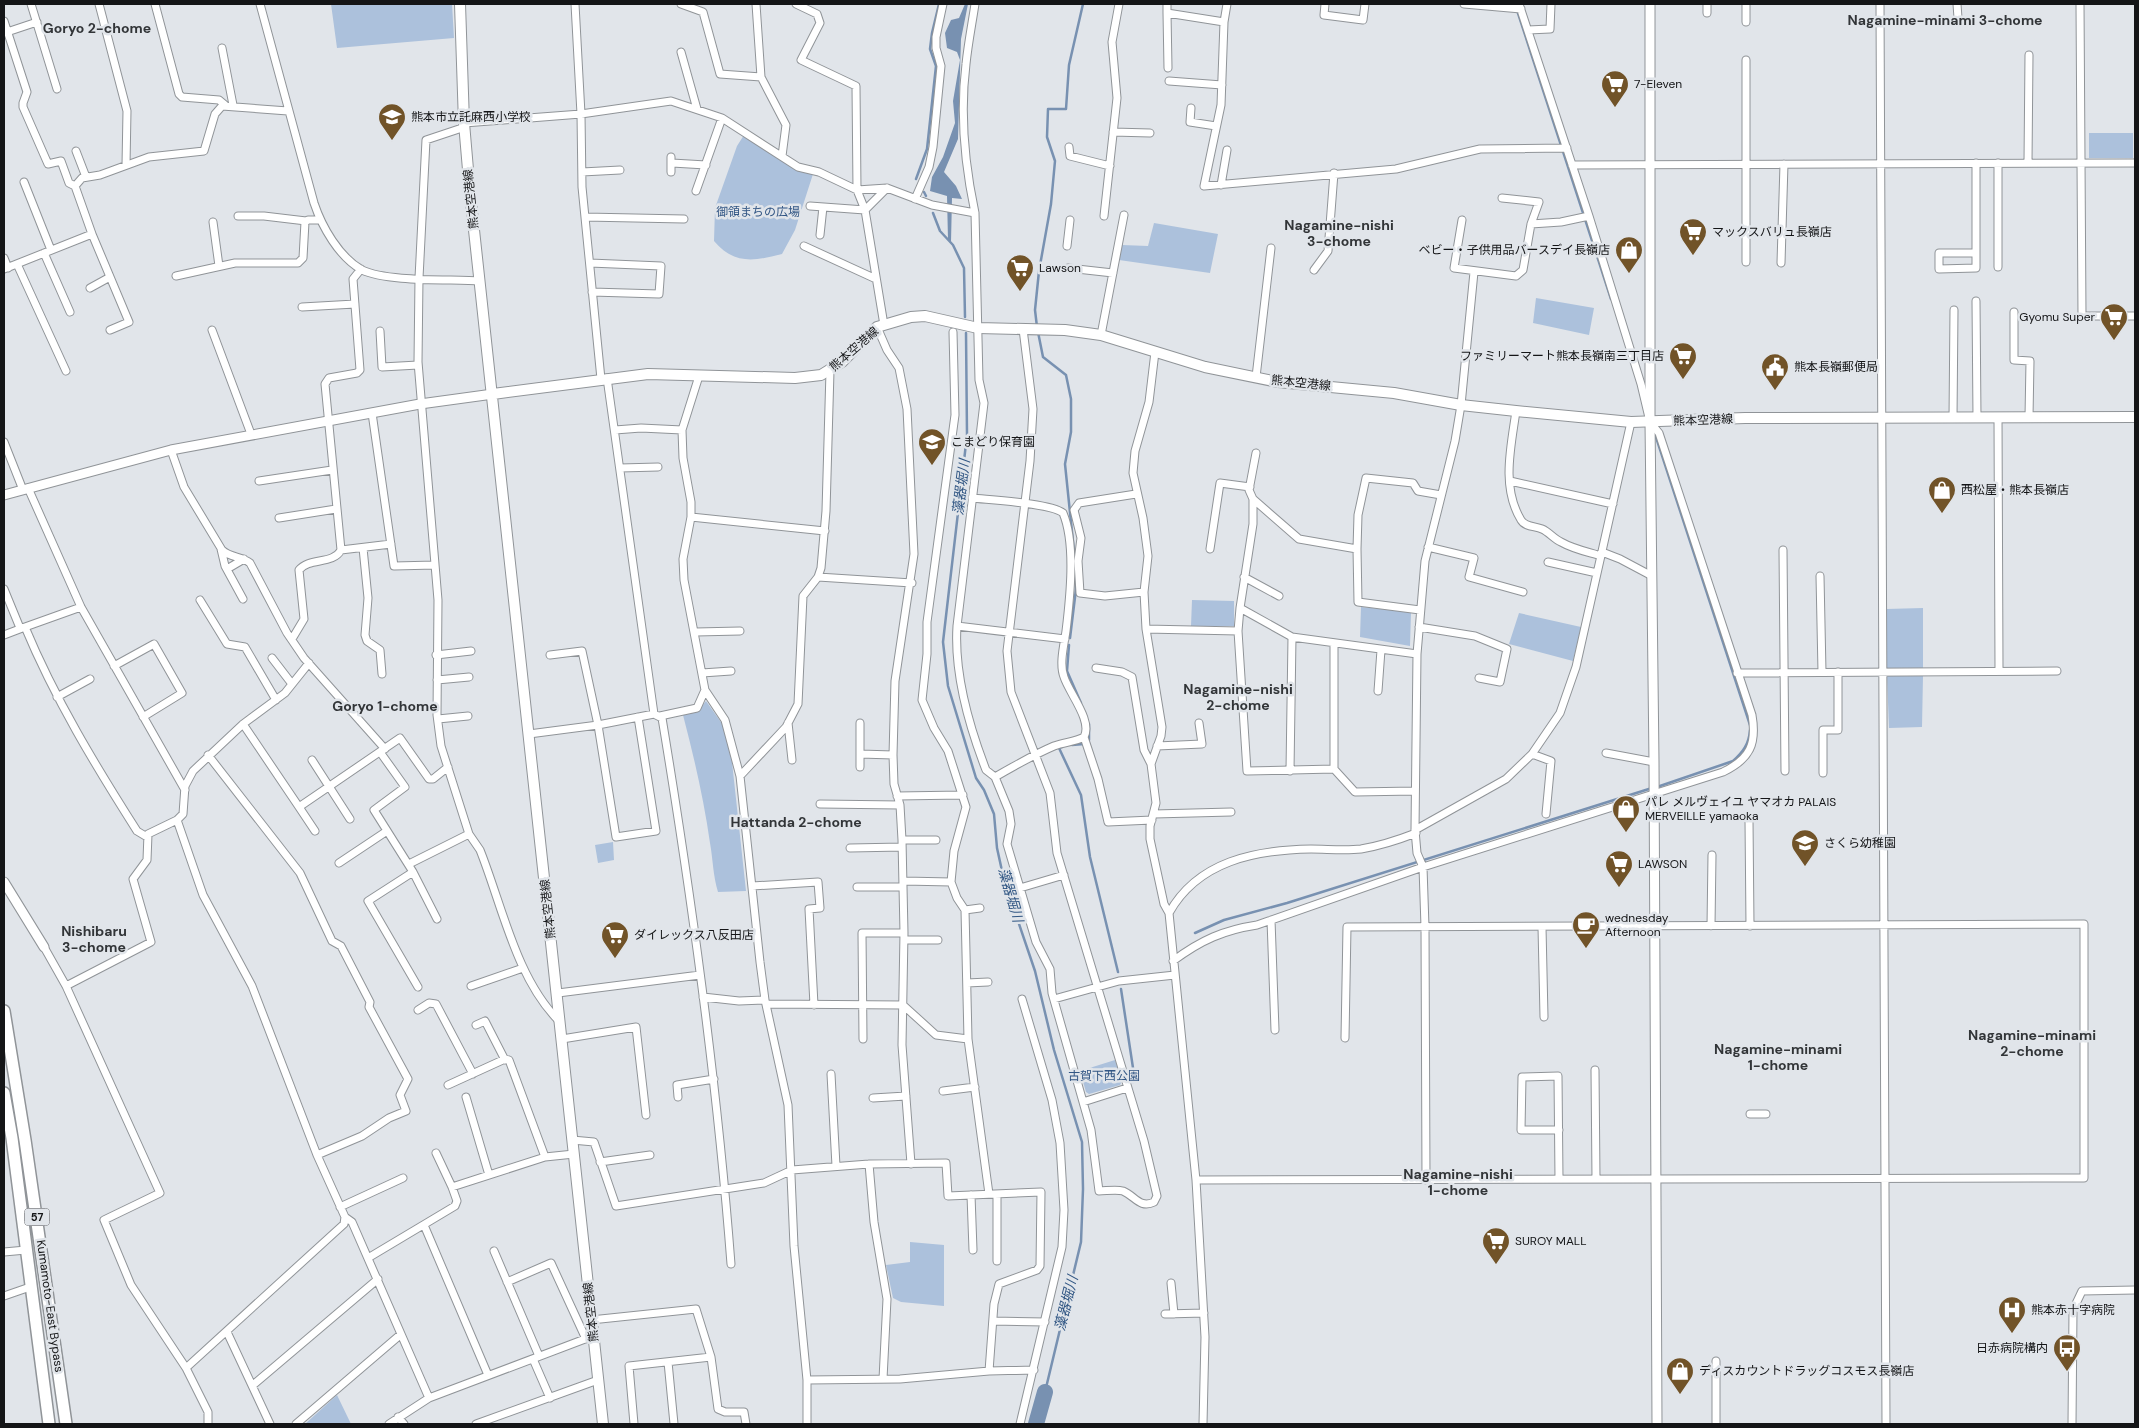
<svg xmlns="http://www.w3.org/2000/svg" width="2139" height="1428" viewBox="0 0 2139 1428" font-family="'DM Sans','Noto Sans JP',sans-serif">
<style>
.green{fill:#acc1dc}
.water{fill:#7891b1}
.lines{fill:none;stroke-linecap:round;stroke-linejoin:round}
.stream{stroke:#7891b1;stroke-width:2.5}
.river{stroke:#7891b1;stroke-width:16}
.minor-casing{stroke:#909498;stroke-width:9}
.tertiary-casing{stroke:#909498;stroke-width:11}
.secondary-casing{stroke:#909498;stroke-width:12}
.trunk-casing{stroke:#909498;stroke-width:14}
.minor{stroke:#fff;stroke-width:7}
.tertiary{stroke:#fff;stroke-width:9}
.secondary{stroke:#fff;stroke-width:10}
.trunk{stroke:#fff;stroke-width:11}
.labels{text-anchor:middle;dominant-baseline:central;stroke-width:5;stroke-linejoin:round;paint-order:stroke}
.shield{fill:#e1e5ea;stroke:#525356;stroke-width:1}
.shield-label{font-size:11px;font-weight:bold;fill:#141517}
.poi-label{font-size:12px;fill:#141517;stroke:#e1e5ea;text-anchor:start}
.street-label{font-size:12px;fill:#141517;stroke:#e1e5ea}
.park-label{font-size:12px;fill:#325684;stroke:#e1e5ea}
.neighbourhood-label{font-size:14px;font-weight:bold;fill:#323538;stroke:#e1e5ea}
.water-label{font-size:14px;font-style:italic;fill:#335885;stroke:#e1e5ea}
</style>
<rect width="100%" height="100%" fill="#e1e5ea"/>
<path class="green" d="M331,4h121l2,34 -117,10z
M2089,133h44v25h-44z
M744,135l51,34 18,5 -18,56 -13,24c-27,7 -48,11 -68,-13l1,-33 22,-62z
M1154,223l64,11 -8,39 -91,-13 3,-15 26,1z
M1536,298l58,10 -5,27 -56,-12z
M1192,600l42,1v25h-43z
M1361,607l50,5 -1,34 -50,-9z
M1923,608v60h-36l-1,-59z
M1519,613l62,14 -8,34 -64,-17z
M1887,676h36l-1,51 -33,1z
M706,701l17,24 9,37 14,129 -28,1c-5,-16 -5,-32 -8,-49 -6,-43 -16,-86 -27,-128l15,-4z
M613,842l1,18 -16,3 -3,-18z
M1115,1060l7,21 -2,4 -31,9 -3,-2 -6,-21z
M910,1242l34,3v61l-43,-4 -8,-4 -7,-33 24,-3z
M337,1395l14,29h-46z"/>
<path class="water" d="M965,4h3l-7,35 -3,100 -14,33 12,14 6,13 -10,-1 -1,44 -3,-2 -1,-44 -17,-5 2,-14 11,-20 12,-34 -2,-22 7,-41 -3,-8 -10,-4 -2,-15 6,-13 8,-2z"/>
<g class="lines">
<path class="stream" d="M1515,4l96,295
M916,179l11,-30 9,-83 -6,-17 2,-16 7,-29
M924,192l2,4
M933,213l7,18 13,14 11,23 1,49
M1037,327l-2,-17 4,-39 12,-67 4,-43 -8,-24 1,-28h18l3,-44 14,-61
M1038,332l5,25 23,18 5,24v33l-6,32 10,97
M966,333l1,102 -24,207 5,44 28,92 8,12 10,24 3,34 7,32 31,91 19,79 28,92 1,47 -2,53 -36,150
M1654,431l96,294
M1070,638l6,-49 -1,-20
M1069,645l-2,26 14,32
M1089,724v16
M1072,745l12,-1
M1062,747l-3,1 22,47 9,62 28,115
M1657,787l76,-26c10,-9 16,-17 17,-31
M1195,933l29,-13 63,-17 365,-115
M1121,989l14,92 -2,1"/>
<path class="river" d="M1036,1424l9,-32"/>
<g class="minor-casing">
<path id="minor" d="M31,4l26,85
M99,4l28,107 -1,54
M155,4l24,90 3,3 37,3 6,5
M260,4l54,199c8,24 25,54 48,67 25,12 88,9 118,11
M575,4l6,110 1,73 19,192
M681,4l22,8 17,62 41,3
M756,4l5,73 25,48 -4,31
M796,4l21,10 3,9 -19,37 55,26 1,104 8,20 19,115
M975,4c-3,20 -7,40 -9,60 -6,48 -1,102 9,149l4,167 5,23 -27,223c-3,47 12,100 29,144l9,7 14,34 2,13 -4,20 29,98 14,27 2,24 39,137 8,61c7,0 17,-2 24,0 12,5 17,18 31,11l3,-6 -13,-55 -87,-288 -7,-60 -39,-101 -4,-41 23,-190 3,-52 -10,-80
M1167,4v9l57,9
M1227,4l-3,18 -3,83 -17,81 192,-17 84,-20 87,-1
M1325,4l-1,11 39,5 2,-16
M1464,4l57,5
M1746,4v18
M1880,4l6,1420
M1957,4l1,14
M2080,4l2,312h53
M1167,13l1,55
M1707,13v-9
M4,21l23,71 -4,11v4l25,57 13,-3 8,22 6,3 17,48
M1528,30l22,-1 1,-25
M4,33l33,-11
M222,48l11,57
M681,52l16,57
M1169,81l53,4
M1191,108l-1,14 26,4
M464,123l117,-9 90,-13 51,17 76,49 21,5 38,18 30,-2 45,17 43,8
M465,127l-39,13 -7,138 -1,84 20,238 -1,115 4,31 28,88 11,16c22,55 36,128 79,171
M1113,132l37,1
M1069,147l1,9 40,10
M76,151l10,26
M2028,162l1,-107
M672,163l34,2
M1572,165l563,-2
M582,172l38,-2
M671,172v-15
M24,182l27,68
M1221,185l6,-35
M75,186l7,-8 18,-3 49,-18 55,-6 11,-37 7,-8 66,5
M696,191l26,-73
M1502,198l37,4 -8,22
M915,199l14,-32 4,-20 8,-81 -5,-18v-11l7,-33
M810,206l55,4 22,-22
M238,216h26l42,5
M1104,216l13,-118 -5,-56 7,-38
M585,217l99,2
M1462,220l-8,48 62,8 7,-6 8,-46 30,-2 28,-6
M213,222l6,44
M820,235l3,-28
M804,246l72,33
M1067,246l3,-26
M44,253l26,59
M1976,253h-37v16l37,-1v-105
M4,258l4,10
M1746,262v-202
M590,263l71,3 -2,28 -67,-2
M1781,263l3,-99
M17,264l49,107
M1998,267v-104
M1068,268l45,5
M4,269l88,-35 37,88 -19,8
M1314,270l14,-19 6,-78
M176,276l59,-13h63l5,-5 2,-36 3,-2h12
M90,288l20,-11
M1976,301l1,117
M302,307l53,-3
M2014,312v48l16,1 -1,56
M877,327l10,23 12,18 8,41 7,145 -19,127 -2,74 1,29 6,21 2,35 2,93 -2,112 9,119
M212,330l39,104
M380,331l2,36 36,-2
M1101,335l23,-120
M1155,352l-6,50 -14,49 -2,22 10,45 5,38 -4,36 2,37 16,98 -1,9 -10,28 5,39 -6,23v13l14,65 5,9 27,267 9,157 -2,87
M699,376l-17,54 1,28 8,44v15l-8,42 1,21 21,110 20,30 15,56
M1256,377l15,-129
M607,378l47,336
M1516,411c-5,36 -15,76 5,109 4,7 14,6 21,9 7,3 12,10 19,13 12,7 27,10 40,14
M372,413l22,153 41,-1
M1998,417l1,253
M1953,418l1,-108
M615,430l26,-2 41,2
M4,442l19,48
M171,450l13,37 38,63c8,8 20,6 28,13l37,70 17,25 81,91
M620,468l38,-1
M259,481l73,-11
M1510,481l103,23
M28,488l53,119 104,183
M1136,494l-57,9 -5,7 7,28 -3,23 2,32 25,3 39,-4
M972,498c18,2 79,5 91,15 13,31 7,85 3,118 -2,14 -7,33 -2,46 5,16 29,44 20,60 -9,5 -20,5 -30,9 -21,9 -40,20 -59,31
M1253,499l46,40 58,10 1,53 62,8
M691,517l134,14
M279,518l57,-9
M1428,547l46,11 -5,19 54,15
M363,548l5,50 -3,37 2,6 13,9 2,24
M221,549l4,17 18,33
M1210,549l10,-66 30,4
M1357,549l1,-34 8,-37 47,5 5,8 23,4
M341,550l50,-6
M1783,550l2,221
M1602,552l18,7 32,17
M1548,562l49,11
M227,569l17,-10
M1820,576l2,96
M818,577l94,6
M1244,577l35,19
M4,589l16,39
M200,600l27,44 18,3 31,53
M1240,608l13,-84v-25l-4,-9 7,-37
M957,626l108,13
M25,627l56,-20
M1419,627l56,9 32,13 -7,33 -21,-4
M1146,629l92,2 9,140 87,-2 21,23 60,-1
M1238,631l2,-23 52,29 -2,134
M696,632l44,-1
M4,635l21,-8c30,72 70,138 112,204l10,6
M1292,637l125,17
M292,639l12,-20 -5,-49c10,-13 34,-5 42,-20l-16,-166 4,-6 28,-5 3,-3 -7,-91 8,-10
M436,655l35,-4
M550,655l32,-4 16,74 18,112 40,-6 -18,-114
M272,658l20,26
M114,666l40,-22 28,49 -39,24
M1096,668l26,4 10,5 12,73 7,14
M702,673l29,-2
M1737,673l320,-2
M437,680l32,-3
M1378,691l3,-41
M57,697l33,-18
M660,716l37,-8 8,-18
M438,719l30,-3
M788,723l4,37
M243,724l56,83 101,-69 29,41h4l15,-12
M529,734l69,-9 56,-11 8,4c30,181 55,363 69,546
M1084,737l14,42 10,43 44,-2
M1157,746l45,-2 -3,-21
M380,752l25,35 -31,23 39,62 -45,29 50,86
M1606,753l48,9
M860,754l33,1
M1532,754l19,7 -5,53
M208,755l92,118 32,68 9,5 29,56 -1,5 39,72 -8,16 6,16 -17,7 -27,18 -45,19
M312,760l38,59
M860,767v-44
M1334,769v-126
M1823,773v-43h15v-58
M897,796l66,-1
M820,804l80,1
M299,807l16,24
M1154,814l77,-2
M177,820l26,75 49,91 65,169 28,62 7,5 77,176
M1749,820l1,106
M1415,830l91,-51 26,-25 28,-41 16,-46 55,-245
M902,840h34
M850,848l52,-1
M339,863l48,-32
M409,864l60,-30
M413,872l24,47
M904,881l47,1 6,16 8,12 3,129
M951,882l3,-31 12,-44 -18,-56 -14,-23 -12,-28 5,-46v-32l28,-207 -2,-83
M752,886l66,-4 2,26 -11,1 5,96
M857,887h46
M1020,888l44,-13
M965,910l15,-2
M1169,913c29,-52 86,-63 142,-64 16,0 34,2 50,0 18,-3 37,-9 55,-16
M1271,920l4,110
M1711,926l1,-71
M1542,927l2,90
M904,940h34
M44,947l22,39 94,207 -56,27 27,65 55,83 158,-144 1,-7
M1173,961c28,-21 51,-31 84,-36l166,-58 300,-95c27,-13 34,-28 29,-57l-93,-282 -9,-11 -9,-38 -52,-168 -70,-212
M967,983l21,-1
M66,986l85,-44 -18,-63 14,-19 1,-26 29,-14 6,-6 2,-28 8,-15 50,-47 42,-31 24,-30
M471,986l52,-18
M558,993l142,-18
M703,997l36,4 26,-1
M1054,999l65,-18 56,-6
M766,1004l137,1 33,30 32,4 21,155
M418,1010l11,-7 7,1 37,70
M476,1025l9,-4 20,39
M562,1039l74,-12 10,88
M863,1039l-1,-106h42
M1595,1070l1,109
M831,1074l5,92
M448,1085l57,-26 4,1 36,97
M943,1091l32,-4
M466,1097l23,78
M678,1097l-1,-12 37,-6
M873,1098l33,-2
M1083,1102l44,-14
M1750,1114h16
M1559,1130h-38l1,-53 36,-1 1,103
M572,1140l22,2 22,64 148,-23 28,-13 77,-6 77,-1 2,33 93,-4 -1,74 -3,4 -38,14 -5,20 -5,67
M436,1153l16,34
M600,1162l50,-7
M869,1164l5,58 13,77 -4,80
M1196,1180l888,-2v-254l-737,3 -2,111
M1426,1180l-1,-253 -2,-60 -6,-14 -2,-23 2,-176 8,-93 30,-120 6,-36 13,-133
M971,1195l2,55
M340,1207l63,-29
M424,1225l64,150
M494,1251l45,105
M4,1252l22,-2
M368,1258l87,-52 2,-5 -5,-14 93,-30 29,-3
M997,1261v-67
M507,1282l44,-19 35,76
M1171,1283l3,31
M4,1296l26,-9
M1165,1314l39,-1
M591,1320l105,-11 15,48 7,52 7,3h19l2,12
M993,1321l52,1
M227,1332l43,92
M533,1359l17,39
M1716,1361v63
M668,1362l6,62
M186,1368l22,44v12
M807,1380l93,-1 89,-8 45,-1
M253,1385l125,-106
M398,1417l6,7
M296,1424l104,-89
M389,1424l40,-26 164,-62
M476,1424l122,-44
M634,1424l-5,-58 82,-9
M807,1424v-44l-13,-134 -6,-141 -23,-105 -5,-38 -20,-186 46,-49 12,-23 5,-108 15,-19 3,-9 5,-57 4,-140
M1020,1424l42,-177 2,-37 -4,-67 -8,-43 -30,-101
M2072,1424l1,-114 9,-19 53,-1"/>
</g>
<g class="tertiary-casing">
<path id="tertiary" d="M1650,4v418l4,340 3,662
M4,495l167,-45 249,-46 73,-10
M4,882l40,65"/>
</g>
<g class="secondary-casing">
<path id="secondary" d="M460,4l4,119 6,70 133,1231
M493,394l155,-20 147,4 26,-3 21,-13 35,-35 34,-10 14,-1 53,12 87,2 36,5 104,32 73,15 116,11 67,12 55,6 115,11 114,-4 390,-1"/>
</g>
<g class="trunk-casing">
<path id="trunk" d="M4,1011l21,129 41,284
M4,1093l8,45 37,286"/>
</g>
<use href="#minor" class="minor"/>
<use href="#tertiary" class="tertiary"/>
<use href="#secondary" class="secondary"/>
<use href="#trunk" class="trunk"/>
</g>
<defs>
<g id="supermarket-pin" transform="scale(1.4375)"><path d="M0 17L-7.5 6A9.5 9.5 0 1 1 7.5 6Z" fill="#715328" stroke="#e1e5ea"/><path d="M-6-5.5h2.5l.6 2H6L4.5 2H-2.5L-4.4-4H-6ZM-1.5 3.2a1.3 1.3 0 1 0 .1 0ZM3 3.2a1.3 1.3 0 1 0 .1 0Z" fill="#fff"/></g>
<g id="school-pin" transform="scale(1.4375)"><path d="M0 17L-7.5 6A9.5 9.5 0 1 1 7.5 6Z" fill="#715328" stroke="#e1e5ea"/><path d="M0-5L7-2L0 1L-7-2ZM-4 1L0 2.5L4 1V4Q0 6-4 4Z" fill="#fff"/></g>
<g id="shop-pin" transform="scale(1.4375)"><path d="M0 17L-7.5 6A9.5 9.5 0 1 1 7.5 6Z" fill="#715328" stroke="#e1e5ea"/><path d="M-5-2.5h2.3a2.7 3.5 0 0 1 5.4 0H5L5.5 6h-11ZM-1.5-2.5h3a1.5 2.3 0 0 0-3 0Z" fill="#fff"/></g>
<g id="civic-pin" transform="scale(1.4375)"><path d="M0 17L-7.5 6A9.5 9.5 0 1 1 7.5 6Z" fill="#715328" stroke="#e1e5ea"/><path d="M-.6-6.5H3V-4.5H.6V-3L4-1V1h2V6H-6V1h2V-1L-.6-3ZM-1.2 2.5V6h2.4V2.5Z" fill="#fff"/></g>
<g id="cafe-pin" transform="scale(1.4375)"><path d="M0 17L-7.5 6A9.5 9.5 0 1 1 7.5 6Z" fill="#715328" stroke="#e1e5ea"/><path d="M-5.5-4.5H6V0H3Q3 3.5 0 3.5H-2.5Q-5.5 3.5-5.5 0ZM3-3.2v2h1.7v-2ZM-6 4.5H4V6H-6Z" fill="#fff"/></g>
<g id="hospital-pin" transform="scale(1.4375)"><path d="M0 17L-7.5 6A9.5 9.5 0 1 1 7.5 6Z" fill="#715328" stroke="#e1e5ea"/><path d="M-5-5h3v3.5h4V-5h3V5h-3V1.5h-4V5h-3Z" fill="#fff"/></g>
<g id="bus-pin" transform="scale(1.4375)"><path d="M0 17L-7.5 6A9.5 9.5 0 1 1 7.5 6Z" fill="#715328" stroke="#e1e5ea"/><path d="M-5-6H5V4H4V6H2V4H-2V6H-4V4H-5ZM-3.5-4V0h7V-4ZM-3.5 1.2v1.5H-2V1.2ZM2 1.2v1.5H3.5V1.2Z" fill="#fff"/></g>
</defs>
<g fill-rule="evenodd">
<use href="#supermarket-pin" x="1615" y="84"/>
<use href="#school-pin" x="392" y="117"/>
<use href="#supermarket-pin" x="1693" y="232"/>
<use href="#shop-pin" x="1629" y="250"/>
<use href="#supermarket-pin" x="1020" y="268"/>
<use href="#supermarket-pin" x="2114" y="317"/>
<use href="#supermarket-pin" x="1683" y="356"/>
<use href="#civic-pin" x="1775" y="367"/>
<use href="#school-pin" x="932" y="442"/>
<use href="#shop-pin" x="1942" y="490"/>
<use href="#shop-pin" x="1626" y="809"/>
<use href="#school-pin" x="1805" y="843"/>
<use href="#supermarket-pin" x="1619" y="864"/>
<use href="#cafe-pin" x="1586" y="925"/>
<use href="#supermarket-pin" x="615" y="935"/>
<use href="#supermarket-pin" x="1496" y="1241"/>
<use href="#hospital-pin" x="2012" y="1310"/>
<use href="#bus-pin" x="2067" y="1348"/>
<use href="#shop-pin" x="1680" y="1371"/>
</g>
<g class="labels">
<rect class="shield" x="24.5" y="1208.5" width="25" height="17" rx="4"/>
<g class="shield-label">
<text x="37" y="1217">57</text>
</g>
<g class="poi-label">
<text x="1634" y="84">7-Eleven</text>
<text x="411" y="117">熊本市立託麻西小学校</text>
<text x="1712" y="232">マックスバリュ長嶺店</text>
<text x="1610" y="250" text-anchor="end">ベビー・子供用品バースデイ長嶺店</text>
<text x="1039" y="268">Lawson</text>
<text x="2095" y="317" text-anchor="end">Gyomu Super</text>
<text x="1664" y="356" text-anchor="end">ファミリーマート熊本長嶺南三丁目店</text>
<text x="1794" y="367">熊本長嶺郵便局</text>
<text x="951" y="442">こまどり保育園</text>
<text x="1961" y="490">西松屋・熊本長嶺店</text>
<text x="1645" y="802">パレ メルヴェイユ ヤマオカ PALAIS<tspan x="1645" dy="14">MERVEILLE yamaoka</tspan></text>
<text x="1824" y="843">さくら幼稚園</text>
<text x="1638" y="864">LAWSON</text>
<text x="1605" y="918">wednesday<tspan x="1605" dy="14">Afternoon</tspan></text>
<text x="634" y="935">ダイレックス八反田店</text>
<text x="1515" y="1241">SUROY MALL</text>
<text x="2031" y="1310">熊本赤十字病院</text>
<text x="2048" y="1348" text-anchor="end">日赤病院構内</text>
<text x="1699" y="1371">ディスカウントドラッグコスモス長嶺店</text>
</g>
<g class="street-label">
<text transform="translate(471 199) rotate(-96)">熊本空港線</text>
<text transform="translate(854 349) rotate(-41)">熊本空港線</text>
<text transform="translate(1301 383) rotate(6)">熊本空港線</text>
<text transform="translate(1703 420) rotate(-2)">熊本空港線</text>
<text transform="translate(548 909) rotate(-96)">熊本空港線</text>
<text transform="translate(50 1306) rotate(82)">Kumamoto-East Bypass</text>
<text transform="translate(591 1312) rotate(-96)">熊本空港線</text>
</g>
<g class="park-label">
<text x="758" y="212">御領まちの広場</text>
<text x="1104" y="1076">古賀下西公園</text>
</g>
<g class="neighbourhood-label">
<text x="1945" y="20">Nagamine-minami 3-chome</text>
<text x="97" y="28">Goryo 2-chome</text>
<text x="1339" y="225">Nagamine-nishi<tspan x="1339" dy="16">3-chome</tspan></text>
<text x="1238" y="689">Nagamine-nishi<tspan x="1238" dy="16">2-chome</tspan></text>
<text x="385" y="706">Goryo 1-chome</text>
<text x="796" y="822">Hattanda 2-chome</text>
<text x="94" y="931">Nishibaru<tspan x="94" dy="16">3-chome</tspan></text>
<text x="2032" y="1035">Nagamine-minami<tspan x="2032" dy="16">2-chome</tspan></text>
<text x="1778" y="1049">Nagamine-minami<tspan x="1778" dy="16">1-chome</tspan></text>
<text x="1458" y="1174">Nagamine-nishi<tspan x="1458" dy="16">1-chome</tspan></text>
</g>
<g class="water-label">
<text transform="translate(961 487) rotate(-83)">藻器堀川</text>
<text transform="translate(1011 895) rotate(74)">藻器堀川</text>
<text transform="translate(1066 1303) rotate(-76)">藻器堀川</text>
</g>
</g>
<rect width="2139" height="1428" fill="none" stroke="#141517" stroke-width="10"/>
</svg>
